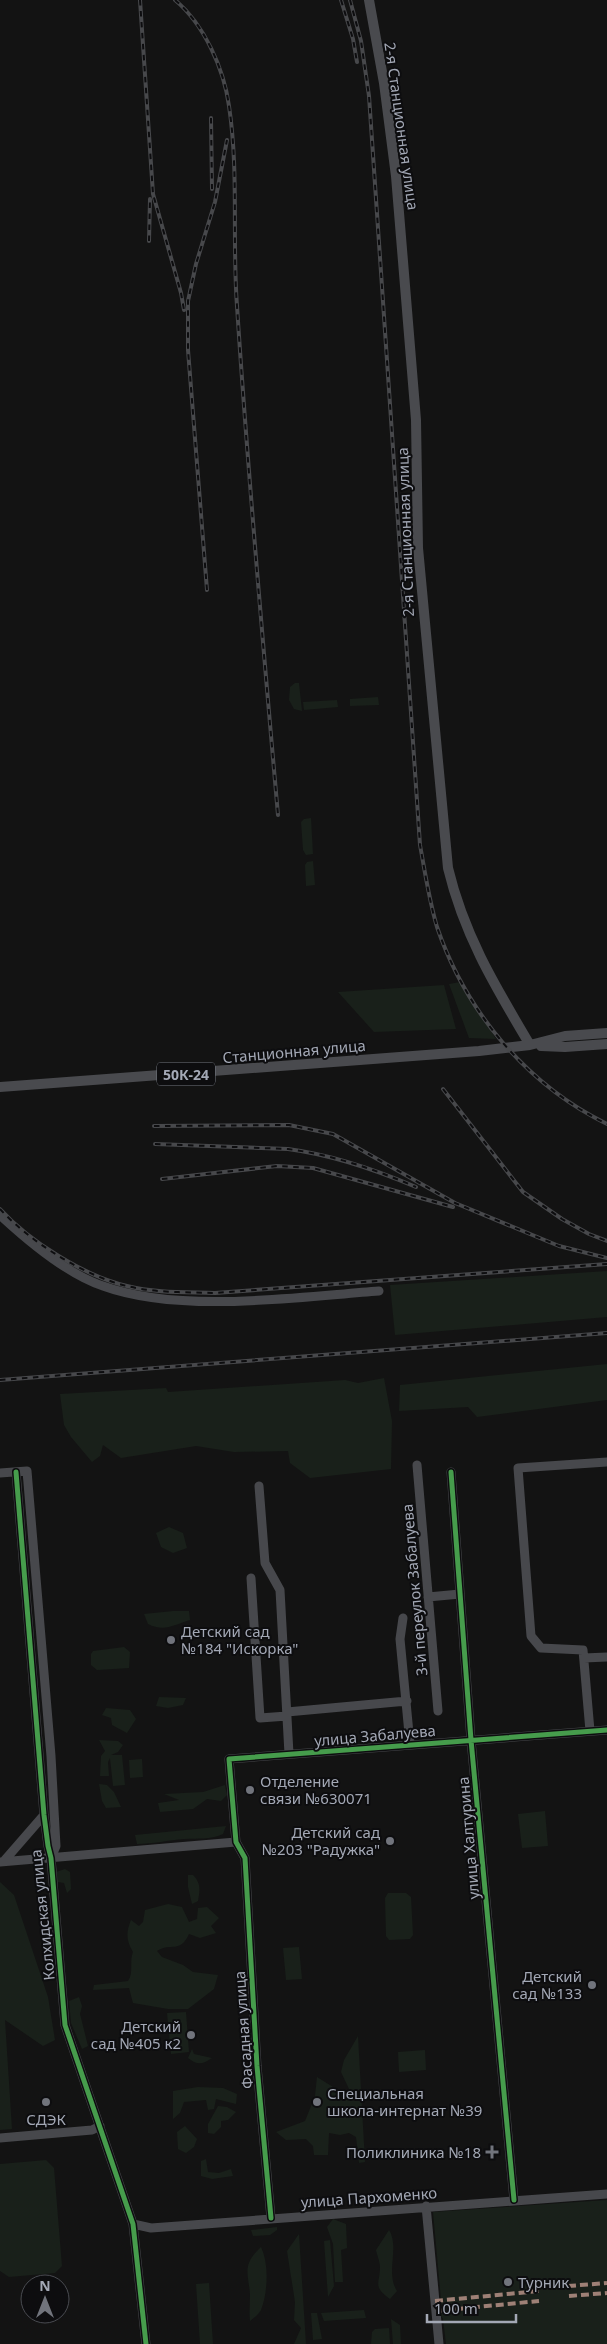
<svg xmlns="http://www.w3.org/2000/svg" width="607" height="2344" viewBox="0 0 607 2344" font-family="'Noto Sans',sans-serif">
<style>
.green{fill:#19201a}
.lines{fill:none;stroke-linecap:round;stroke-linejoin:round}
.minor{stroke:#47484c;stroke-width:9}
.major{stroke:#494a4e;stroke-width:10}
.rail-casing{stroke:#47484b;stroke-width:4}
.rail{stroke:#0d0d0f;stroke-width:2;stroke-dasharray:5.5;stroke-linecap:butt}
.quiet{stroke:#9e8076;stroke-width:4;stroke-dasharray:8 4;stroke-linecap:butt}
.cycleway-casing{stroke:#0d0d0f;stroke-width:8}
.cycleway{stroke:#469c4c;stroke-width:5}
.poi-dot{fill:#71747c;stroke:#0d0d0f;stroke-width:2}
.labels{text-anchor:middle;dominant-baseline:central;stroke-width:4;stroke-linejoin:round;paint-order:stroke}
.shield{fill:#0d0d0f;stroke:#767a83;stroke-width:1}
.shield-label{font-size:14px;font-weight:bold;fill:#a3a8b5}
.street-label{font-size:15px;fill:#a3a8b5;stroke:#0d0d0f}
.poi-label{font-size:15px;fill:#a3a8b5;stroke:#0d0d0f;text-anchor:start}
</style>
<rect width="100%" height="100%" fill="#131313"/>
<path class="green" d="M295,683h4l3,28 -8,-2 -5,-9 1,-13z
M378,697l1,8 -29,1v-7z
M337,700l1,7 -34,3 -1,-8z
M311,818l2,36 -7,1 -3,-5 -2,-28 3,-3z
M313,861l2,24 -9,1 -1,-21 2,-3z
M460,982l36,57 -27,-1 -20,-54z
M444,985l12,44 -82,3 -36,-40z
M607,1271v46l-212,18 -5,-50z
M607,1364v36l-130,17 -9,-10 -69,4 1,-26z
M384,1378l8,43 -1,48 -81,9 -20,-15 -2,-12 -54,1 -38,-6 -75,12 -18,-13 -3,11 -8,6 -21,-25 -7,-12 -4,-31 106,-6 2,4 177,-12 13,3z
M169,1527l14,6 4,15 -14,5 -12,-6 -5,-14z
M173,1611h16l1,9c-16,5 -26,12 -42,4l-4,-10z
M124,1647l6,5 -1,16 -32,2 -6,-5v-11l2,-3z
M159,1697l27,1 -3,7 -15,3 -12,-2z
M106,1708l24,2 6,9 -9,14 -15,-8 -1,-7 -9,-3z
M99,1740l19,1 5,4 -5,7 -7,3h11l3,30 -12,1 -3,-28 -2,4 1,14h-9l1,-20 4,-5z
M142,1759l1,18 -13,1 -1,-18z
M99,1784l8,1 7,7 7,15 -15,1 -4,-7z
M225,1785l2,10 -6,6 -14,-2 -14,10 -33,3 -2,-9 21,-3 -15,-6 39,-2z
M545,1811l3,35 -26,2 -4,-34z
M226,1826l-3,8c-13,6 -25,4 -39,5 -15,1 -31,5 -47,5l-2,-9z
M65,1869l5,3 1,17 -4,4 -3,-10 -6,-1 -2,-10z
M188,1875h5c8,8 7,15 5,26l-6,3 -4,-17z
M0,1882l14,13 34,102 7,43 -12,6 -38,-26 7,109 -12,1z
M388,1893h18l5,4 2,38 -3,4 -21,1 -3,-4 -1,-38z
M168,1904l14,3 7,15 8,-3 1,-11 9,-1 12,11 -8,8 5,7 -16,5 -11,-4c-9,20 -18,8 -32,17l5,6 21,8 10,7 25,3 -4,14 -26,20h-20l-35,-6 -4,-15 -36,2 1,-5 34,-4c6,-9 1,-19 5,-29 -7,-11 -7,-20 -2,-32l8,6 4,-4 2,-12z
M299,1947l3,32 -16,1 -3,-32z
M79,1997l3,9 -2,8 8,32 -6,3 -11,-26 -2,-22z
M186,2012l3,40 -18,2 -4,-41z
M358,2036l7,126 -6,1 -3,-26 -7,-4 -9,2 -11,-2 -1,22h-14l-1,-9 -7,-7 -20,1 -10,-8 29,-11 10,-25 2,-19 16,10 8,12 8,-10 -8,-17 3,-12z
M192,2049l2,5 18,4c-10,7 -15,7 -24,0z
M425,2050l1,20 -27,2 -1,-20z
M198,2087l25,1 14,6 -1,10 -20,-5 -2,10 -6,1 -2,-10 -22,2 -4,11 -7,6v-28z
M218,2106l9,1 9,5 -8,8 -7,1v6l-7,7 -6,-1v-9z
M185,2126l12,13 -3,8 -8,6 -8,-4 -1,-17z
M206,2159l2,13 11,1 12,-4 2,7 -21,3 -11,-3v-15z
M46,2160l8,8 8,98 -7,7 -46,4 -9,-6v-107z
M607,2200v144h-161l-3,-25 -3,-5 2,-3 -9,-99z
M333,2219l13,5 1,24 -6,2 2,32h-8l-2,-38 -6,-17z
M277,2227v3l-7,5 -17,1 -2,-6z
M389,2230c11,17 -4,43 8,61l-7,8c-18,-13 -10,-15 -10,-32 0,-5 -3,-12 -4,-17z
M299,2234l7,110h-12l7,-16 -7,-8 1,-18 -8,-51z
M330,2240l4,46 -6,11 -4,-56z
M261,2247c8,17 7,45 0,63 -2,4 -7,8 -11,11 -1,-9 0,-18 0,-27 -2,-22 -8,-29 11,-47z
M209,2283l4,61h-13l-4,-60z
M364,2310l2,8 -42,3 -3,-8z
M311,2313h6l5,26 -9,1z
M391,2319l9,6 1,19h-8z
M389,2328l1,16h-19l1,-12 3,-3z"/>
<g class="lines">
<path class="minor" d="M0,1215c28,26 67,59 103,71 77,28 194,11 276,5
M417,1465l21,246
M16,1472l28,343 4,31 3,12 14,167 68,199 13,120
M451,1472l20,268 43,460
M0,1473l27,-2 24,285 5,90 -5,12
M259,1486l6,77 15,27 9,164
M251,1578l9,140 27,-2
M428,1597l32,-3
M403,1618l-3,21 10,105
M584,1658l23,-1
M287,1712l120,-11
M590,1731l-7,-81 -42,-2 -10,-12 -13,-168 89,-6
M4,1861l40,-46
M0,1862l236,-20
M0,2138l92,-8 8,-4
M426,2206l13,138
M271,2218l-14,-152 -12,-208 -9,-16 -7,-83 378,-29
M133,2224l18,4 456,-34"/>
<path class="major" d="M369,0l15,83 12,93 20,244 2,128 30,320c16,67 47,118 82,177
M541,1046l24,1 42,-3
M0,1087l479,-36 51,-6 35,-9 42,-3"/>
<g class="rail-casing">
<path id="rail" d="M140,0l13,194 28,99 3,17
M175,0c29,24 49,69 54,106 10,66 3,134 8,200 11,170 26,339 41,509
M341,0l12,39 4,23
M350,0l11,41 8,55 51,749c5,27 9,55 17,82 29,85 90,158 170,197
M211,118l1,71
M149,241l1,-42
M207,590l-19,-240v-49l8,-37 19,-62 12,-62
M443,1089l80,103 39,27 27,15 18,7
M154,1126l135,-1 44,9 122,69 104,43 48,12
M155,1144l133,5c45,6 86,20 128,38
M162,1179l115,-13 36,2 140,39
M0,1209c29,32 84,67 127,77 28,7 59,6 88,7l392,-29
M0,1380l607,-47"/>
</g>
<use href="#rail" class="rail"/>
<path class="quiet" d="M568,2286l39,-3
M569,2296l38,-3
M435,2301l104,-10
M436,2311l103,-10"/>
<g class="cycleway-casing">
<path id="cycleway" d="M16,1472l28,343 4,31 3,12 14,167 68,199 13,120
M451,1472l20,268 43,460
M271,2218l-14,-152 -12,-208 -9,-16 -7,-83 378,-29"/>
</g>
<use href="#cycleway" class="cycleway"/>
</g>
<g class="poi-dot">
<circle cx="171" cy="1640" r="5"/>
<circle cx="250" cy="1790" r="5"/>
<circle cx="390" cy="1841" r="5"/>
<circle cx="592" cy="1985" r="5"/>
<circle cx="191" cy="2035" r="5"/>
<circle cx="46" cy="2102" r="5"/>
<circle cx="317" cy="2102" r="5"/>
<path d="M489.5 2144.5h5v5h5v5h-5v5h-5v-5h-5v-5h5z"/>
<circle cx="508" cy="2282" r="5"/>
</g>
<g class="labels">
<rect class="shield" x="157" y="1062.5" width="58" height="23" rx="4"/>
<g class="shield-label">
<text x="186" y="1074">50К-24</text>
</g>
<g class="street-label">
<text transform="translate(402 126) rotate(82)">2-я Станционная улица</text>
<text transform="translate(405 532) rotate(-92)">2-я Станционная улица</text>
<text transform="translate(294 1051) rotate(-5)">Станционная улица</text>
<text transform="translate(414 1590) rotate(-95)">3-й переулок Забалуева</text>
<text transform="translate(375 1735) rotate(-5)">улица Забалуева</text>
<text transform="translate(468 1838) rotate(-95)">улица Халтурина</text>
<text transform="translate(42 1915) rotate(-96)">Колхидская улица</text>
<text transform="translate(243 2030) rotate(-94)">Фасадная улица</text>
<text transform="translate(369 2197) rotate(-4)">улица Пархоменко</text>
</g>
<g class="poi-label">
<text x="181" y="1631">Детский сад<tspan x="181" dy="17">№184 "Искорка"</tspan></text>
<text x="260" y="1781">Отделение<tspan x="260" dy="17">связи №630071</tspan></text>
<text x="380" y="1832" text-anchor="end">Детский сад<tspan x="380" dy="17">№203 "Радужка"</tspan></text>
<text x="582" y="1976" text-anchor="end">Детский<tspan x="582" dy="17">сад №133</tspan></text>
<text x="181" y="2026" text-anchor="end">Детский<tspan x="181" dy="17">сад №405 к2</tspan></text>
<text x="327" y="2093">Специальная<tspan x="327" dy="17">школа-интернат №39</tspan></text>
<text x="46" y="2119" text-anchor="middle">СДЭК</text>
<text x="481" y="2152" text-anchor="end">Поликлиника №18</text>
<text x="518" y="2282">Турник</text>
</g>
</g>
<g transform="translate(45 2299)"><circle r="24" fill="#0d0d0f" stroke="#494b51"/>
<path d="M0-4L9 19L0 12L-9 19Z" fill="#71747c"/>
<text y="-8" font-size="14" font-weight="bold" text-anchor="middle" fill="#a3a8b5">N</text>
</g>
<path d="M427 2314v8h89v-8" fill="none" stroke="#a3a8b5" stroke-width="2.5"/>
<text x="434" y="2314" font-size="15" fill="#a3a8b5" stroke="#0d0d0f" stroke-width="4" paint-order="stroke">100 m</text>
</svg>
